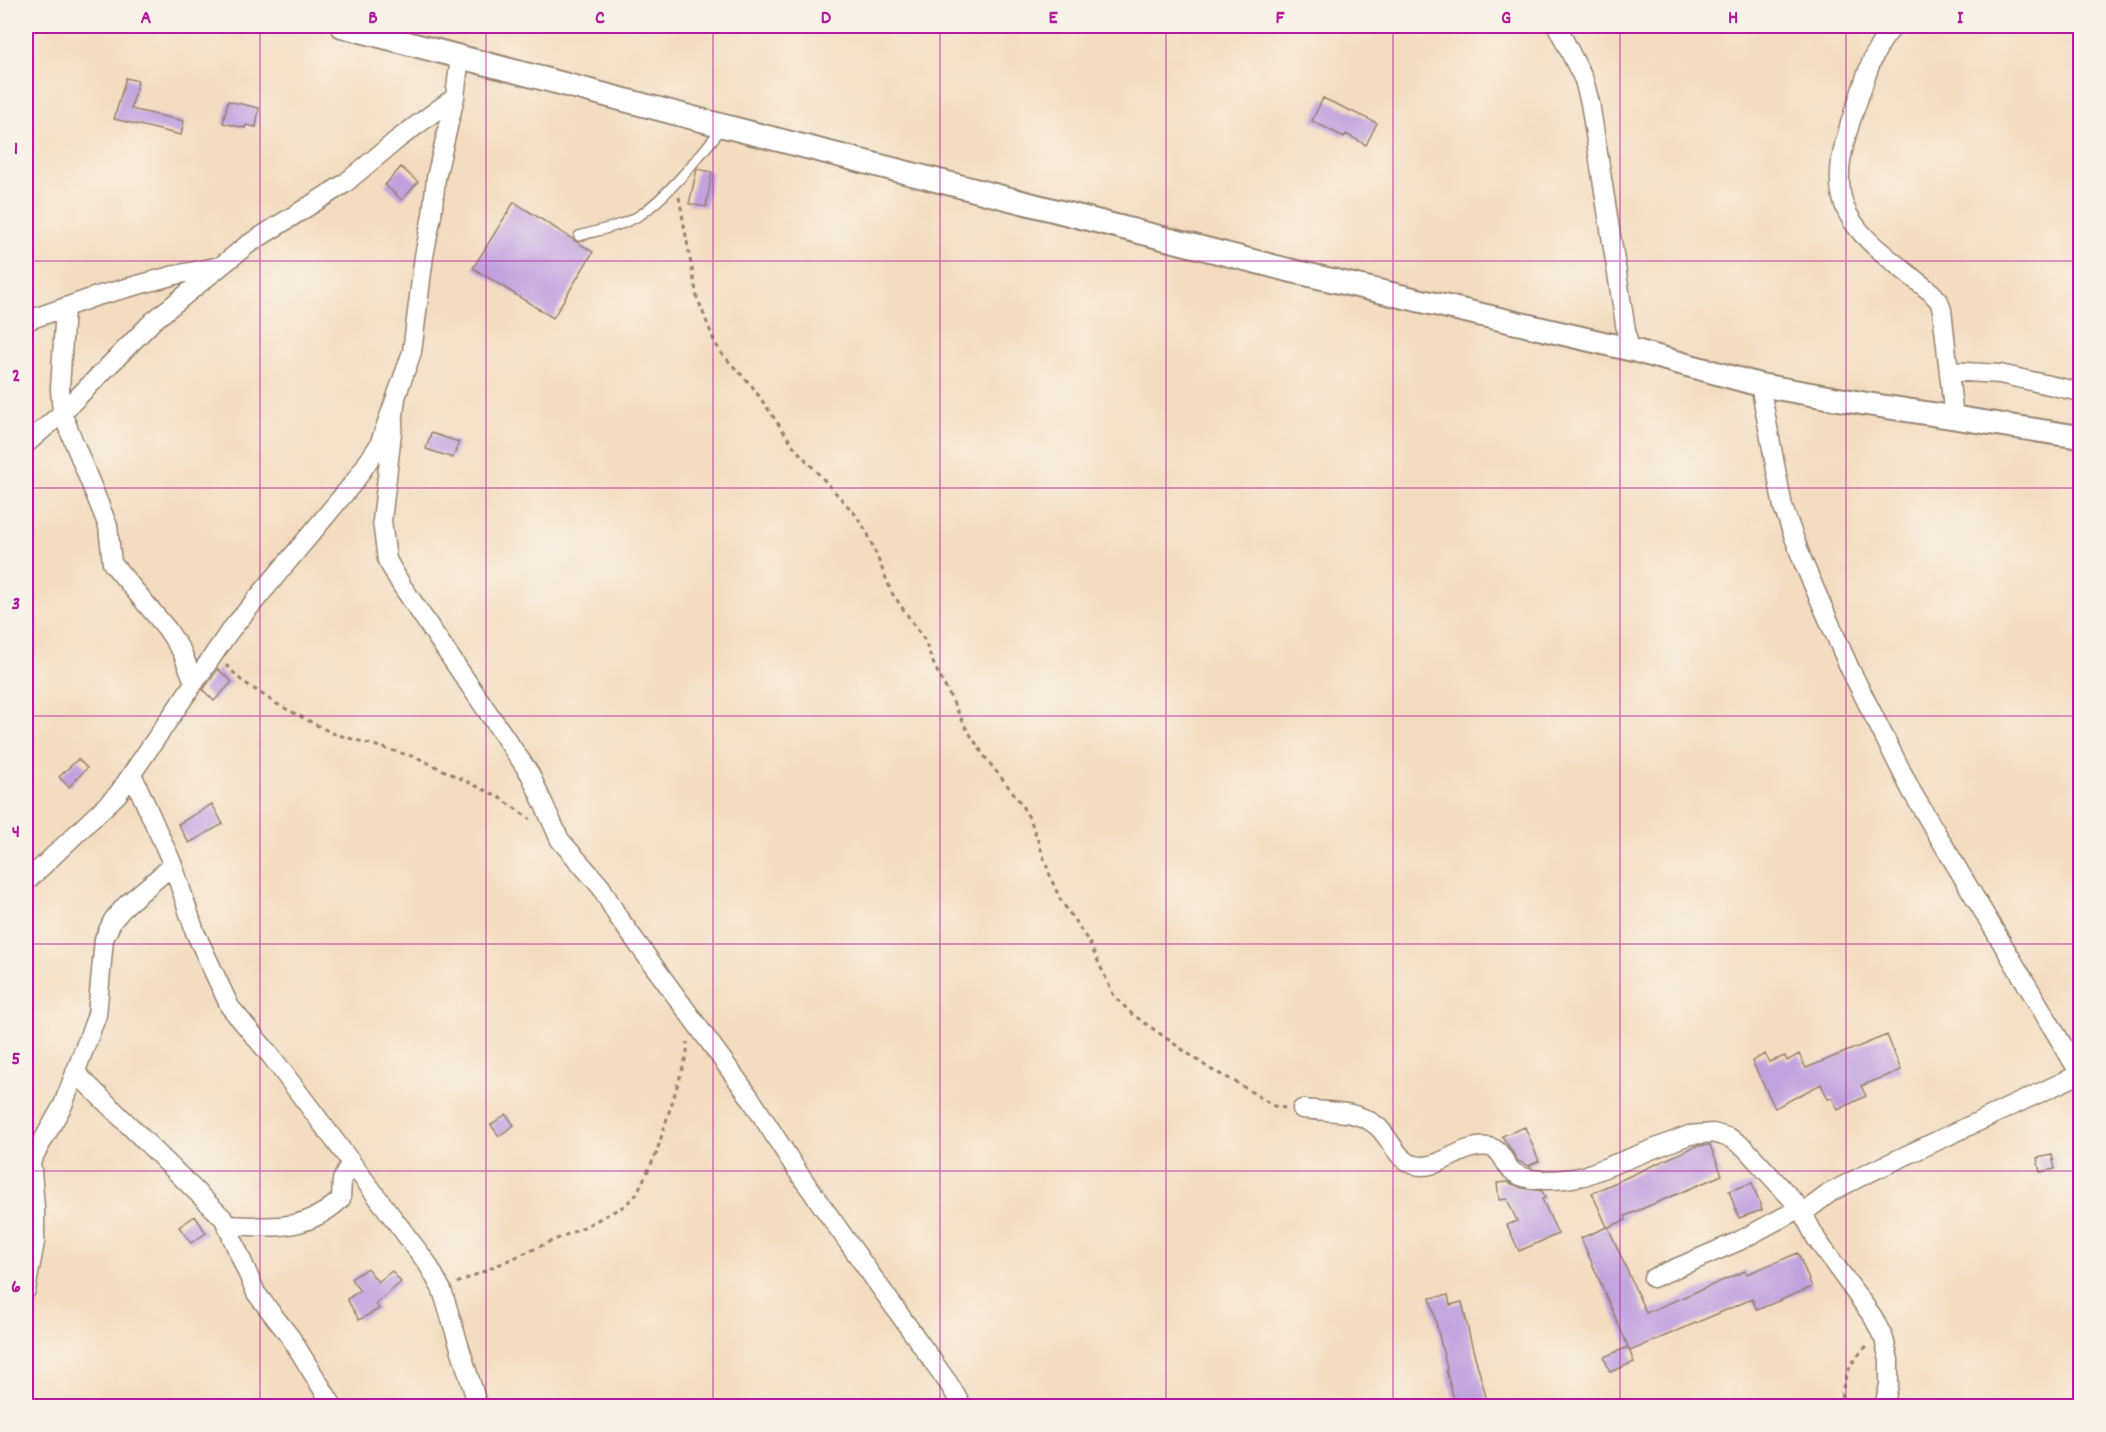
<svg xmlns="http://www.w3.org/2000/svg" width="2106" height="1432" viewBox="0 0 2106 1432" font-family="Dekko,sans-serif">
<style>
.building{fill:#c0a2df}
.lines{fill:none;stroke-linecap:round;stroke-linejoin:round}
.service-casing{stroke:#97836f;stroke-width:12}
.minor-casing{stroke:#97836f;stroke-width:21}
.tertiary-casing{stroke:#97836f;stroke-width:26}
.path{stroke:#97836f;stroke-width:3;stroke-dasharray:4.5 4.5;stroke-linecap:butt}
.service{stroke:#fff;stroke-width:9}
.minor{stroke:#fff;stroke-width:18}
.tertiary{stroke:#fff;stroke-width:22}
.grid{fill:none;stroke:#b5179e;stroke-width:1.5;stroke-opacity:0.55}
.neatline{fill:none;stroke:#b5179e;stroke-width:2}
.grid-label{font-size:20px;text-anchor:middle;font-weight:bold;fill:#b5179e}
</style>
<rect width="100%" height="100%" fill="#f7f3e8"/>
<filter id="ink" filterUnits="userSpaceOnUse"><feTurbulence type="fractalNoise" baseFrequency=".0167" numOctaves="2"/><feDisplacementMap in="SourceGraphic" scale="12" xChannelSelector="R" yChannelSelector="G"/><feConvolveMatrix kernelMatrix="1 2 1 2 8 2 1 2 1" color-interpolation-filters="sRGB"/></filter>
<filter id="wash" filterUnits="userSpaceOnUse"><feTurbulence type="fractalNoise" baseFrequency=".008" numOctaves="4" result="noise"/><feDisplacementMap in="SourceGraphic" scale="24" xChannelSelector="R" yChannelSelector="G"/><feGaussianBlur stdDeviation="1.35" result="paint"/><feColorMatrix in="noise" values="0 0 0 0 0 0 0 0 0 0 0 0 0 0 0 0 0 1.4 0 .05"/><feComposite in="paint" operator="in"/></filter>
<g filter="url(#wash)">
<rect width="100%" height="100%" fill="#f3dcc0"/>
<g id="blocks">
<path class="building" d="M126,78l12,3 -7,28 53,12 -3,14 -67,-16z
M1323,98l54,25 -11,22 -20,-11 -2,3 -32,-16z
M228,101l31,7 -3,19 -10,-2 -1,3 -22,-5z
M401,167l17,15 -16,18 -17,-15z
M697,169l15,3 -6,35 -17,-3z
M514,202l79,50 -40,66 -80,-50z
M431,433l28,9 -6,16 -27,-9z
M218,669l14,13 -18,19 -11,-11z
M78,759l9,9 -18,19 -10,-10z
M212,804l11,20 -34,19 -11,-19z
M1887,1035l14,35 -40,16 5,10 -28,14 -6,-12 -4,1 -7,-15 -46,24 -23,-47 13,-7 4,8 16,-6 2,5 12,-7 7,14z
M506,1114l8,11 -15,11 -8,-11z
M1525,1127l14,34 -9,4 1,2 -13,-6 -16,-25z
M1710,1145l12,30 -97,41 1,4 -18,7 38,86 99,-42 2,3 51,-21 14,34 -55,23 -5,-11 -122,52 -49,-113 26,-11 -15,-34 104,-47z
M2052,1155l3,14 -15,3 -3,-14z
M1508,1182l14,6 20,3 3,7 -3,1 16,35 -39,17 -12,-26 10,-4 -10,-22 -8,1 -2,-17z
M1752,1183l10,27 -23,8 -10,-27z
M195,1216l11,17 -15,10 -12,-16z
M367,1268l11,14 14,-11 9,11 -25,22 3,5 -20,11 -12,-21 13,-8 -9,-12z
M1448,1295l2,10 12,-3 9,40 18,65h-33l-10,-37 1,-1 -17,-71z
M1628,1347l6,15 -24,10 -6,-15z"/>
</g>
</g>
<g filter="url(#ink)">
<use href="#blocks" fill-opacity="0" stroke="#97836f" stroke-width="1.5"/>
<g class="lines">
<g class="service-casing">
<path id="service" d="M579,236c20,-6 43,-10 61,-21 30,-21 60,-60 83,-88"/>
</g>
<g class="minor-casing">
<path id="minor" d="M1557,26l27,54 6,23 39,246
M1894,26c-21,22 -27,48 -37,77 -41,112 -6,124 75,190l7,8 3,9 12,108
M65,308l-5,81 2,24 46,113 4,37 55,66 15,23 12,30
M26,321l71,-25 78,-21 45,-9
M1949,371l51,3 80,18
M1760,385l23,122 20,55 47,107 62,123 168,282
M396,398l-14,123 5,39 15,26 128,188 30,66 41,47 17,30 131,179 49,76 151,212 13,22
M26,444l36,-31 91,-92 94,-76 97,-61 54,-45 57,-42
M132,774l41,91 22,67 35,75 41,49 156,207 15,27 36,116
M26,882l92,-88 111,-162 126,-151 24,-36 33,-93 12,-96 8,-41 4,-37 19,-81 5,-40
M75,1072l149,147 32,74 35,45 42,68
M1302,1109c25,3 54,0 75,17 13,11 20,35 38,39 24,7 47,-23 74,-18 12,2 14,14 21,22 14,16 55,11 74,7l105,-41 24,-2 17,5 14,9 56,61 17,32 56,77 11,22 5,21v25l-5,21
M26,1170l37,-65 34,-90 7,-76 9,-19 13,-15 47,-40
M1803,1213l28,-21 31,-16 218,-102
M228,1225c44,2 78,7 113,-26l1,-19 9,-19
M1653,1278l86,-37 61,-33
M26,1290l9,-48v-34l-4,-49
M26,1404l1,2"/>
</g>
<g class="tertiary-casing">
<path id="tertiary" d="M342,26l382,100 564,144 341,79 131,36 107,19 213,33"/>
</g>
<path class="path" d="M679,197l18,100 18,46 7,11 30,32 43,62 60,66 12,18 25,61 32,46 10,26 32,63 21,32 29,36 15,25 21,60 8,18 29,43 25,54 18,18 78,55 24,12 40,25 11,2
M226,665l15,15 34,23 57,30 86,25 81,39 31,22
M457,1283l127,-56 40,-21 12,-11 20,-41 31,-100v-12
M1840,1406c3,-24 8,-44 27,-60
M1840,1406h7"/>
<use href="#service" class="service"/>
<use href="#minor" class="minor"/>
<use href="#tertiary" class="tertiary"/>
</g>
</g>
<path class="grid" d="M260,26v1380M486,26v1380M713,26v1380M940,26v1380M1166,26v1380M1393,26v1380M1620,26v1380M1846,26v1380M26,261h2054M26,488h2054M26,716h2054M26,944h2054M26,1171h2054"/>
<rect width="2106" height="1432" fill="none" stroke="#f7f3e8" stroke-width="66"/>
<rect x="33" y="33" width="2040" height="1366" class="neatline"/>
<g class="grid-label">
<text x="146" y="23">A</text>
<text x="373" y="23">B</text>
<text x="600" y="23">C</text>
<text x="826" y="23">D</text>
<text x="1053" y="23">E</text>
<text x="1280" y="23">F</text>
<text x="1506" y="23">G</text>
<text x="1733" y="23">H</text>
<text x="1960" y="23">I</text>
<text x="16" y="154">1</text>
<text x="16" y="381">2</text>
<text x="16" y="609">3</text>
<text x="16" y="837">4</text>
<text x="16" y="1064">5</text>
<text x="16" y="1292">6</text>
</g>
</svg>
